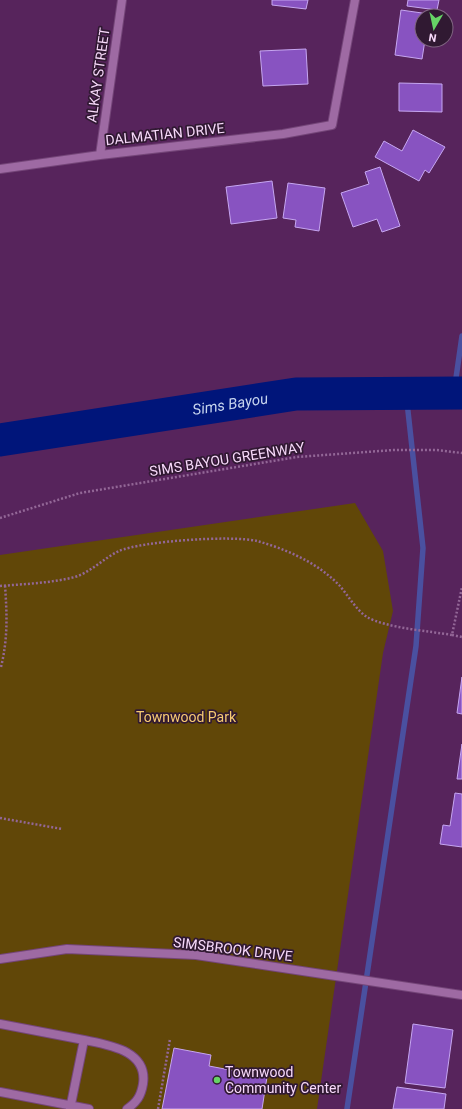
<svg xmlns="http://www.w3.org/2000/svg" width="462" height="1109" viewBox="0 0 462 1109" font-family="Roboto,sans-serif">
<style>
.green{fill:#614708}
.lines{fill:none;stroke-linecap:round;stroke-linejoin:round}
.stream{stroke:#4a50a0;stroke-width:5.5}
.river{stroke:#00157a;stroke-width:33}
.building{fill:#8853c1;stroke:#c6a6f1}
.service-casing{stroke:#744578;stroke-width:10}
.minor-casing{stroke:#744578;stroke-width:10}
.path{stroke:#936797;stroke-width:2.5;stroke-dasharray:2 2;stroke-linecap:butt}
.service{stroke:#9e6aa3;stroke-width:8}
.minor{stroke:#9e6aa3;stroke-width:8}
.poi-dot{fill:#66d466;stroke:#301932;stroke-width:1.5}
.labels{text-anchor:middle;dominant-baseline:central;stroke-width:3.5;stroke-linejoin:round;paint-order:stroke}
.street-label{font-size:14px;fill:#f7d9fa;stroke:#301932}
.park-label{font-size:14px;fill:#f7cb73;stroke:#301932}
.poi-label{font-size:14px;fill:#f7d9fa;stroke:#301932;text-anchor:start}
.water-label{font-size:15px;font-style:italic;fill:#c6d4ee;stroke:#301932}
</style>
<rect width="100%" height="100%" fill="#57245c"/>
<path class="green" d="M355,503l28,48 10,60 -10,42 -66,456h-317v-554z"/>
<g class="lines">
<path class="stream" d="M454,392l8,-56
M347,1109l69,-463 7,-98 -17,-155"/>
<path class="river" id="s1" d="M0,440l296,-46 166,-1"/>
</g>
<path class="building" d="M272,0h36l-2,9 -34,-4z
M408,0h31l-2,10 -30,-4z
M401,10l28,4 -1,2h-6v24h3l-3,19 -27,-4z
M306,49l2,35 -45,2 -3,-35z
M399,83l43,1v28l-43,-1z
M413,130l32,17 -16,26 -4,-3 -6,11 -44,-24 9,-16 18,10z
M380,167l20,59 -18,6 -5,-13 -24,8 -12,-34 28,-9 -4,-12z
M272,181l5,37 -46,6 -5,-37z
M288,183l37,5 -6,43 -24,-4 1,-7 -13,-2z
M462,677v37l-5,-1z
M462,744v35h-5z
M455,793l7,1v53l-22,-3 3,-19 7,1z
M413,1024l40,6 -8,58 -40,-5z
M174,1048l37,7 -2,11 58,11 -5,32h-100z
M397,1087l49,7 -2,15h-51z"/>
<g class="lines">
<g class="service-casing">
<path id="service" d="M0,1024l84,16 -14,69
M84,1040c24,5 64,10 59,44 -2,12 -6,18 -16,25
M0,1092l89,17"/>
</g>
<g class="minor-casing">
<path id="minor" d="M100,155l22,-155
M0,169l100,-14 183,-21 49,-9 23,-125
M0,959l67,-10 129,6 266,40"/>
</g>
<path class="path" d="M0,518l80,-25 217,-36 97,-7h43l25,3
M0,586c25,-2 51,-3 75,-9 16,-5 29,-19 44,-26 23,-10 114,-16 138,-10 29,8 61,22 82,44 9,10 17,25 28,32 19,11 62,14 85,18l10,-48
M452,635l10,2
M1,667c7,-29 6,-52 4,-82
M0,818l62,11
M158,1109l12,-70"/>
<use href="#service" class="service"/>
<use href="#minor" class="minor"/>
</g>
<circle class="poi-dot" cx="217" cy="1080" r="4"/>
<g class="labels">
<g class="street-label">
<text transform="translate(98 75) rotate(-82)">ALKAY STREET</text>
<text transform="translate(165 134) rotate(-6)">DALMATIAN DRIVE</text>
<text transform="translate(227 459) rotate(-9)">SIMS BAYOU GREENWAY</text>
<text transform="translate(233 949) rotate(7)">SIMSBROOK DRIVE</text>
</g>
<g class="park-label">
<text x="186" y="717">Townwood Park</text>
</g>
<g class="poi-label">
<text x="225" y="1072">Townwood<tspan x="225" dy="16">Community Center</tspan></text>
</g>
<g class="water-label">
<text stroke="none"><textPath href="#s1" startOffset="233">Sims Bayou</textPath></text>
</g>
</g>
<g transform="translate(434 28) rotate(189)"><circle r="19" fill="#301932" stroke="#806682"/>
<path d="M0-3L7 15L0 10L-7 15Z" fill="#66d466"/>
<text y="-6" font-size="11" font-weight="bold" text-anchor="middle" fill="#f7d9fa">N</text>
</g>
</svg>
